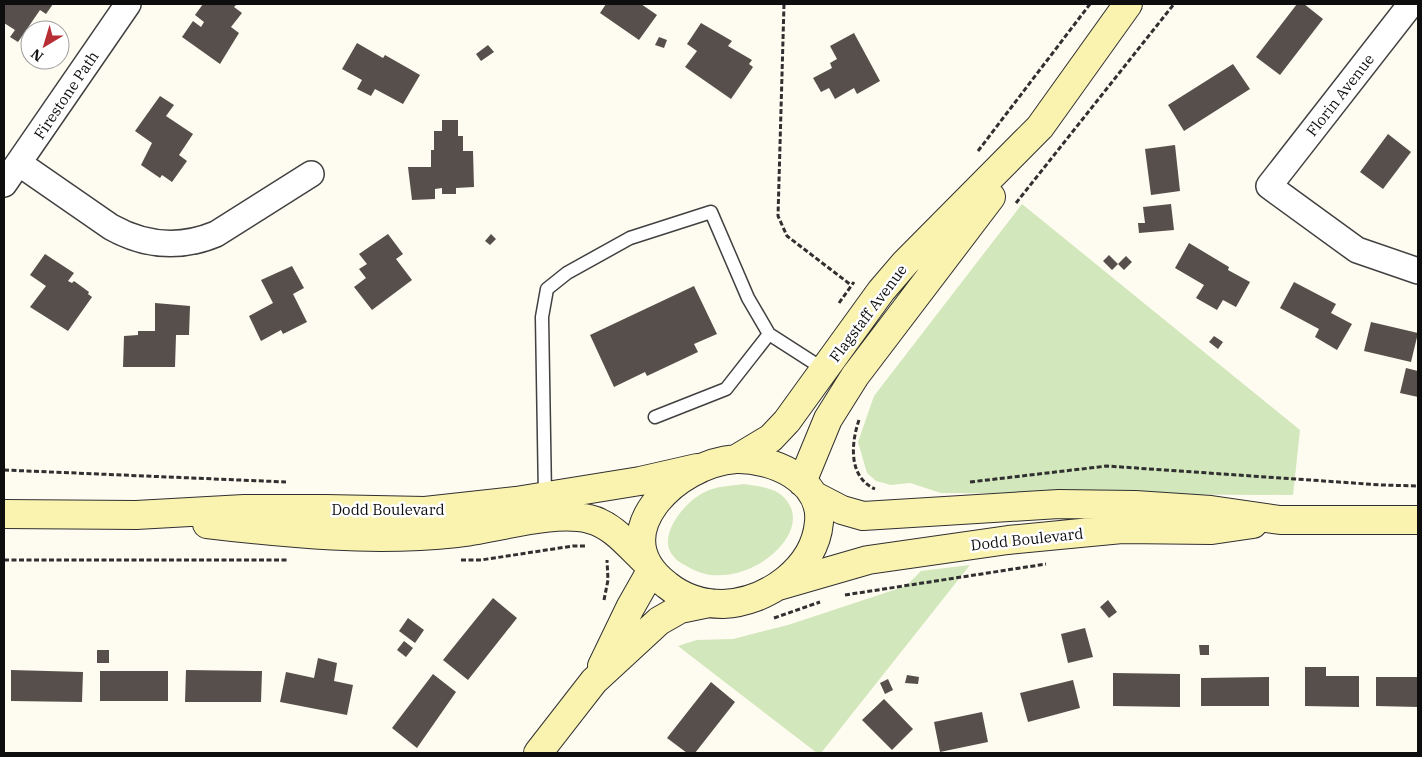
<svg xmlns="http://www.w3.org/2000/svg" width="1422" height="757" viewBox="0 0 1422 757" font-family="'IBM Plex Serif',serif">
<style>
.green{fill:#d2e7bb}
.building{fill:#564f4b}
.lines{fill:none;stroke-linecap:round;stroke-linejoin:round}
.lane-casing{stroke:#414141;stroke-width:15}
.street-casing{stroke:#414141;stroke-width:28}
.secondary-casing{stroke:#303030;stroke-width:30}
.path{stroke:#303030;stroke-width:3;stroke-dasharray:5 2.5;stroke-linecap:butt}
.lane{stroke:#fff;stroke-width:12}
.street{stroke:#fff;stroke-width:25}
.secondary{stroke:#faf2af;stroke-width:28}
.labels{text-anchor:middle;dominant-baseline:central;stroke-width:5;stroke-linejoin:round;paint-order:stroke}
.street-label{font-size:15px;fill:#0e0e0e;stroke:#fff}
</style>
<rect width="100%" height="100%" fill="#fefbf0"/>
<path class="green" d="M1022,204l278,226 -7,65 -352,-2 -31,-10 -19,2 -15,-4 -9,-8 -9,-31 16,-46z
M744,484c11,2 27,3 36,10 45,35 -38,104 -90,74 -5,-3 -12,-6 -16,-11 -19,-20 11,-55 29,-64 12,-7 27,-7 41,-9z
M970,565l-149,188h-4l-139,-107 19,-6 36,-1 55,-14 118,-39 15,-15z"/>
<path class="building" d="M4,4h49l-7,10 -6,-4 -22,32 -8,-5 5,-7 -11,-7z
M203,4h34l-3,3 8,6 -11,14 8,6 -19,31 -38,-27 11,-16 8,6 3,-5 -9,-7z
M606,4h35l16,11 -18,25 -39,-27z
M1297,4h7l19,15 -43,56 -24,-18z
M701,23l31,18 -4,5 24,14 -3,4 4,3 -22,32 -46,-32 12,-16 -10,-7z
M854,33l26,48 -23,13 -3,-6 -19,11 -6,-11 -8,4 -8,-14 19,-10 -2,-5 7,-4 -7,-13z
M659,37l8,3 -3,8 -9,-3z
M357,43l26,15 2,-3 35,20 -17,29 -28,-15 -4,7 -14,-7 5,-9 -20,-11z
M488,45l6,7 -13,9 -5,-7z
M1233,64l17,25 -66,42 -16,-26z
M160,96l14,9 -8,11 27,18 -14,21 8,6 -15,21 -10,-7 -2,3 -19,-13 11,-22 -17,-12z
M442,120h16v16h5v15h10l1,36 -18,1v6h-14v-6l-7,1v10l-23,1 -4,-33h23v-17h3v-19h8z
M1388,134l23,18 -28,37 -23,-17z
M1175,145l5,46 -29,4 -6,-46z
M1171,204l3,26 -35,3 -1,-10h7l-2,-16z
M388,234l15,20 -7,5 16,21 -40,30 -18,-23 12,-9 -7,-9 8,-5 -8,-10z
M491,234l5,5 -6,6 -5,-4z
M1189,243l40,24 -1,3 22,12 -14,25 -13,-7 -6,10 -21,-12 8,-13 -29,-17z
M45,254l29,19 -6,8 4,2 2,-2 15,11 -1,2 4,3 -24,34 -38,-24 16,-21 -16,-11z
M1109,255l9,9 -6,6 -9,-9z
M1126,256l6,6 -8,8 -6,-6z
M292,266l12,22 -11,6 14,28 -24,12 -2,-4 -20,11 -12,-25 24,-13 -12,-23z
M1294,282l42,22 -5,9 21,11 -15,26 -22,-13 4,-8 -39,-21z
M694,286l23,48 -23,10 4,8 -51,24 -2,-4 -31,15 -24,-52z
M155,303l35,3 -1,29h-13l-1,32h-52l1,-31 14,-1v-4h17z
M1371,322l47,11 -7,29 -47,-11z
M1214,336l9,6 -5,7 -9,-7z
M1406,368l12,3v26l-18,-4z
M493,598l24,20 -49,62 -25,-20z
M1108,600l9,12 -8,6 -9,-11z
M408,618l16,12 -9,13 -16,-12z
M1085,628l8,29 -25,6 -7,-29z
M404,641l9,7 -7,9 -9,-7z
M1199,645h10v10h-9z
M97,650h12v13h-12z
M318,658l19,5 -3,18 19,4 -6,30 -67,-13 6,-30 28,6z
M1305,667h21v9h33v31l-54,-1z
M11,670l72,2 -1,30 -71,-1z
M186,670l76,1 -1,31h-76z
M100,671h68v30h-68z
M1113,673l67,1v33l-67,-1z
M433,674l23,18 -39,56 -25,-20z
M907,675l12,2 -1,7 -13,-1z
M1269,677v29h-68v-28z
M1376,677h42v30l-42,-1z
M888,679l5,11 -8,4 -5,-11z
M1073,680l7,28 -52,14 -8,-29z
M711,682l24,20 -40,51h-8l-20,-15z
M884,699l29,30 -21,21 -30,-30z
M982,712l6,30 -48,10 -6,-30z"/>
<g class="lines">
<g class="lane-casing">
<path id="lane" d="M655,417l71,-28 43,-55
M545,496l-3,-179 5,-28 20,-16 63,-35 81,-26 37,86 21,36 56,36"/>
</g>
<g class="street-casing">
<path id="street" d="M1411,4l-142,182 88,64 61,21
M20,164l91,63c34,19 69,22 105,7l95,-60
M4,184l124,-180"/>
</g>
<g class="secondary-casing">
<path id="secondary" d="M736,459l35,-21 16,-17 94,-130 24,-28 135,-136 88,-123
M736,459c35,-1 87,20 83,63 -4,47 -52,80 -96,82 -20,0 -40,-6 -56,-19 -66,-50 9,-122 69,-126z
M802,482l26,-63 27,-43 136,-179
M813,495l29,15 21,6 196,-12 76,1 76,5 69,10h138
M4,514l132,1 108,-6h82l99,2 91,-10 124,-20 57,-13
M207,524c83,10 167,18 250,9 37,-4 97,-23 132,-14 23,5 40,27 57,43
M778,586l90,-26 140,-20 114,-11 90,1 41,-6
M602,666l28,-58 21,-37
M538,753l56,-72 65,-60 21,-12 29,-6"/>
</g>
<path class="path" d="M784,4l-6,212 9,20 64,49
M978,151l112,-147
M1016,203l158,-199
M839,303l15,-21
M859,420c-8,23 -11,57 16,69
M4,470l282,12
M970,482l137,-16 275,19 36,1
M4,560h283
M461,560h20l92,-14h13
M845,595l201,-31
M604,600l4,-20 -1,-20
M774,618l46,-16"/>
<use href="#lane" class="lane"/>
<use href="#street" class="street"/>
<use href="#secondary" class="secondary"/>
</g>
<g class="labels">
<g class="street-label">
<text transform="translate(66 95) rotate(-56)">Firestone Path</text>
<text transform="translate(1340 95) rotate(-52)">Florin Avenue</text>
<text transform="translate(868 313) rotate(-53)">Flagstaff Avenue</text>
<text x="388" y="509">Dodd Boulevard</text>
<text transform="translate(1027 539) rotate(-6)">Dodd Boulevard</text>
</g>
</g>
<rect width="1422" height="757" fill="none" stroke="#0e0e0e" stroke-width="10"/>
<g transform="translate(45 45) rotate(218)"><circle r="24" fill="#ffffff" stroke="#9f9f9f"/>
<path d="M0-4L9 19L0 12L-9 19Z" fill="#b62e34"/>
<text y="-8" font-size="14" font-weight="bold" text-anchor="middle" fill="#0e0e0e">N</text>
</g>
</svg>
